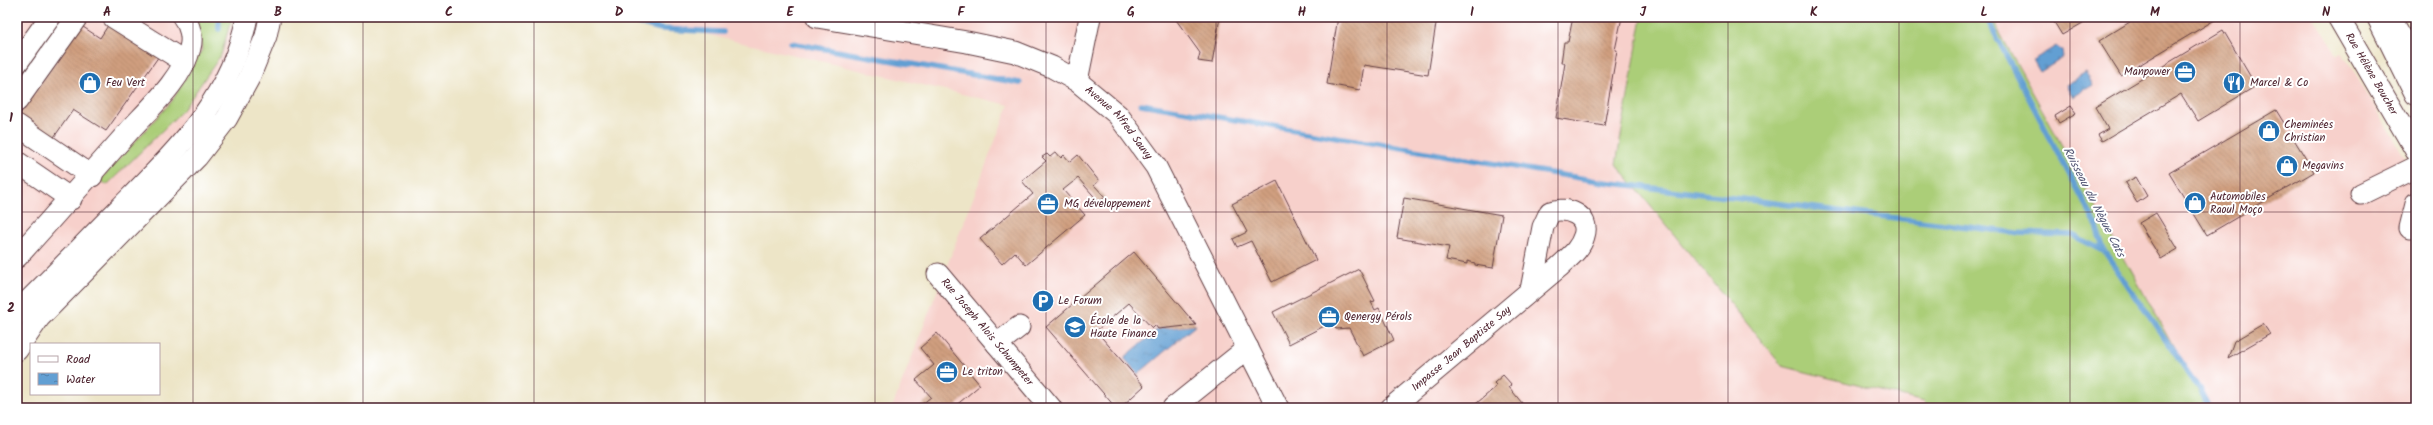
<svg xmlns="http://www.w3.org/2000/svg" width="2433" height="425" viewBox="0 0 2433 425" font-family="Kalam,sans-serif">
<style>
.built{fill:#f7d0cb}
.grass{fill:#abce78;stroke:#7a7652}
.water{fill:url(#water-ripples);stroke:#565f7f}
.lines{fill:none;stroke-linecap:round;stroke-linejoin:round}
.stream{stroke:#629fd3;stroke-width:5.5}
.building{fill:url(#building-back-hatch)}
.minor-casing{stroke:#623d42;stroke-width:23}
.major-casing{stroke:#623d42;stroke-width:24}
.highway-casing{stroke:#623d42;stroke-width:24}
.minor{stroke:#fff;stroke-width:21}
.major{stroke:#fff;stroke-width:22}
.highway{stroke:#fff;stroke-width:22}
.grid{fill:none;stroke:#4a1f2b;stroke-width:1;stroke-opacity:0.55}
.labels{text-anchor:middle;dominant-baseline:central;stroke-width:4;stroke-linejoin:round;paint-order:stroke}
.poi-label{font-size:11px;fill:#4a1f2b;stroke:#fff;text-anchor:start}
.street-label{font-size:11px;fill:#4a1f2b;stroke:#fff}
.water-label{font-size:12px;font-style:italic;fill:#555977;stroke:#fff}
.neatline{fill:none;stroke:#4a1f2b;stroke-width:1.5}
.grid-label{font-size:13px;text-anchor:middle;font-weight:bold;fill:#4a1f2b}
</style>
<defs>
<pattern id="water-ripples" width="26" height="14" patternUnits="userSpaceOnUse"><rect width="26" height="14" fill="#629fd3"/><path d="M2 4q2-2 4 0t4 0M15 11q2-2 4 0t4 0" fill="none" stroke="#5381ab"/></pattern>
<pattern id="building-back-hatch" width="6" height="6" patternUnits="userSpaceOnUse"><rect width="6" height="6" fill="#d09f7f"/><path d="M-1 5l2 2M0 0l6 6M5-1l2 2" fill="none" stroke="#ab8168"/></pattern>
</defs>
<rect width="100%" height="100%" fill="#fff"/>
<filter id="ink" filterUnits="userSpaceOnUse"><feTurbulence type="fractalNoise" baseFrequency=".025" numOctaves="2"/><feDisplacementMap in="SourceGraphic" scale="8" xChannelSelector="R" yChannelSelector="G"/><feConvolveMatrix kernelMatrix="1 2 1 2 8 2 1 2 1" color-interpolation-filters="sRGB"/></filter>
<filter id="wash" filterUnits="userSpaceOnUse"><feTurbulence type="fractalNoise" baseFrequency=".012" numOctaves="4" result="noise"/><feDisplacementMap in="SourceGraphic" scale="16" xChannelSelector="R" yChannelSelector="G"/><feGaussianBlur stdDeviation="0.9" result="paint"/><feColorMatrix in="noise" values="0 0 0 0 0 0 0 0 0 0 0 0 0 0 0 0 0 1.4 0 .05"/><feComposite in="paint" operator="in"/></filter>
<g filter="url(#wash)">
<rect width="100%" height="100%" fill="#ede5c7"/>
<path class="built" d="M17,17h206l17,19 -37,78 -186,193z
M631,17h1011l-26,147 308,238 4,6h-1036l117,-303z
M1991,17h322l24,38 5,-3 74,124v232h-209z"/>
<path class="grass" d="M194,17h38l-11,38 -38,55 -76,75 -7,-5 72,-79 30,-51 -5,-29z
M1642,17h349l216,391h-279l-4,-6 -142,-36 -166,-202z"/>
<path class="water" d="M2056,46l6,5 1,7 -23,14 -7,-12z
M2086,73l7,12 -20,12 -7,-12z
M1196,325l-58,49 -14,-16 34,-29z"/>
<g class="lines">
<path class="stream" d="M219,17v12
M615,17l46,12 62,3
M1986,17l109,206 9,28 96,139 9,18
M287,18l8,-1
M791,43l229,40
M1141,104l463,78 413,51 55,2 32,16"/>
</g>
<g id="blocks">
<path class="building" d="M1174,17h46l-8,46 -14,-2 2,-8z
M1338,17h99l-9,58 -64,-10 -4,25 -33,-6z
M1573,17h49l-7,33h2l-13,76 -48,-8 9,-55h-4l3,-21h4z
M2051,17h42l-31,18z
M2138,17h79l1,1 -97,58 -22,-35z
M109,24l50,32 -53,75 -33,-21 -21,30 -34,-23 62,-92 20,13z
M2223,30l33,56 -58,35 -17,-27 -79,47 -4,-6 10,-6 -13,-22z
M2071,106l5,7 -17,10 -4,-7z
M2276,110l38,62 -107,63 -38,-62z
M1056,152l5,6 3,-3 6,7 8,-7 21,26 -5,4 11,12 -6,5 -21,-24 -15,12 22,25 -59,50 -11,-13 -13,12 -22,-25 53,-45 -11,-13 24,-20 -4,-4 5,-3 3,3z
M2136,177l11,19 -10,7 -12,-20z
M1277,181l39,79 -44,22 -21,-41 -14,6 -4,-8 14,-7 -15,-28z
M1404,198l98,17 -9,53 -18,-3v-2l-8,-2v3l-21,-4 3,-13 -52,-9z
M2156,213l22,36 -17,10 -22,-36z
M1134,252l62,73 -38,4 -3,-4 -3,3 -23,-25 -33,28 48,55 -24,22h-4l-70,-81z
M1359,269l16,32 -4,1 4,8 4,-2 15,32 -31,16 -14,-28 -13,1 -4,-7 -43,22 -16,-32z
M2263,324l7,10 -42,24 6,-17z
M937,333l43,52 -27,23h-36l14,-11 -15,-17 18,-15 -14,-17z
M1503,375l9,10 -3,2 17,21h-55l26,-22 -3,-3z"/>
</g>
</g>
<g filter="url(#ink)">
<use href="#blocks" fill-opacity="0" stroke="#623d42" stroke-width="1"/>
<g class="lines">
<g class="minor-casing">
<g id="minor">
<path d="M113,17l72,45"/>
<path id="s1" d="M817,17l150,25 48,10 37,15 25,14 41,34 38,52 122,241"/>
<path id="s2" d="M2338,17l78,134"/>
<path d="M17,63l33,-46"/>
<path d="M1077,81l13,-64"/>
<path d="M17,101l60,-84"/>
<path d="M17,125l75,51"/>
<path d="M17,162l54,37"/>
<path d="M2361,194l55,-27"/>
<path d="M2410,228l6,-24"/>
<path d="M17,257c38,-42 75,-84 112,-126 20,-22 54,-53 61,-83 3,-10 0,-23 -7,-31"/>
<path id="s3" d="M938,274l113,134"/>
<path d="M17,315l6,-9c32,-31 63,-64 95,-96 57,-58 113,-110 129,-193"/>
<path d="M997,344l22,-17"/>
<path d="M17,350l22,-32 158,-161 30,-39 22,-40 17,-42 4,-19"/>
<path d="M1173,408l75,-60"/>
<path id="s4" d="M1391,408l168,-141c9,-9 21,-17 25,-31 7,-21 -18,-30 -34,-24l-7,15 -12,63"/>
</g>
</g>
<g class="major-casing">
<path id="major" d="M2378,17l38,77"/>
</g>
<g class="highway-casing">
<path id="highway" d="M2389,17l27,46"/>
</g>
<use href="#minor" class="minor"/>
<use href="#major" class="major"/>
<use href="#highway" class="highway"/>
</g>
</g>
<path class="grid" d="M193,17v391M363,17v391M534,17v391M705,17v391M875,17v391M1046,17v391M1216,17v391M1387,17v391M1558,17v391M1728,17v391M1899,17v391M2070,17v391M2240,17v391M17,212h2399"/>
<defs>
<g id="office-disc" transform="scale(1.15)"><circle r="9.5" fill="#1f6fb2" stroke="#fff"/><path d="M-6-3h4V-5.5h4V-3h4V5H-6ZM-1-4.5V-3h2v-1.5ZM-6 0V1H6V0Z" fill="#fff"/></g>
<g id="shop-disc" transform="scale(1.15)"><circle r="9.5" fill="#1f6fb2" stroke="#fff"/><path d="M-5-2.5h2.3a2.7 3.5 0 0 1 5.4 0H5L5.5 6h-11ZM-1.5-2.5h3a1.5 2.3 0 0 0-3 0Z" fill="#fff"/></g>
<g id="restaurant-disc" transform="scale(1.15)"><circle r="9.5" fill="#1f6fb2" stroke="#fff"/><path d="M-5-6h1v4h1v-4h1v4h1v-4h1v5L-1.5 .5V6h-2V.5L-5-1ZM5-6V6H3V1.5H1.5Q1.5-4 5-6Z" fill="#fff"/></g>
<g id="parking-disc" transform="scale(1.15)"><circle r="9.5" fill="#1f6fb2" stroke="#fff"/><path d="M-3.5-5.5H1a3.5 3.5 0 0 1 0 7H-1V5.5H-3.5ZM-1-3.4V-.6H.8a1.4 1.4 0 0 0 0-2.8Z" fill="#fff"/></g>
<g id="university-disc" transform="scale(1.15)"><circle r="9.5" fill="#1f6fb2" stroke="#fff"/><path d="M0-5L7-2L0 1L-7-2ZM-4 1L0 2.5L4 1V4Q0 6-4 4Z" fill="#fff"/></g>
</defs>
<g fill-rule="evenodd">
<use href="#office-disc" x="2185" y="72"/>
<use href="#shop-disc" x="90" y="83"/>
<use href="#restaurant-disc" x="2234" y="83"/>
<use href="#shop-disc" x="2269" y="131"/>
<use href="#shop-disc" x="2287" y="166"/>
<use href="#shop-disc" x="2195" y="203"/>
<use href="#office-disc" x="1048" y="204"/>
<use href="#parking-disc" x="1043" y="301"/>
<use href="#office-disc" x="1329" y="317"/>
<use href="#university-disc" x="1075" y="327"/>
<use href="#office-disc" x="947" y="372"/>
</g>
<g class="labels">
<g class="poi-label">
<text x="2170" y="72" text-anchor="end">Manpower</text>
<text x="106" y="83">Feu Vert</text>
<text x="2250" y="83">Marcel &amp; Co</text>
<text x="2284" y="125">Cheminées<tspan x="2284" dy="13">Christian</tspan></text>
<text x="2302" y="166">Megavins</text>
<text x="2210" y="197">Automobiles<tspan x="2210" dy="13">Raoul Moço</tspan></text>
<text x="1064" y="204">MG développement</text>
<text x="1058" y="301">Le Forum</text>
<text x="1344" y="317">Qenergy Pérols</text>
<text x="1090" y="321">École de la<tspan x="1090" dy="13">Haute Finance</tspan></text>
<text x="962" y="372">Le triton</text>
</g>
<g class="street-label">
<text stroke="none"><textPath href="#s2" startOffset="66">Rue Hélène Boucher</textPath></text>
<text stroke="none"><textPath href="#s1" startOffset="329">Avenue Alfred Sauvy</textPath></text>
<text stroke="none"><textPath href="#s3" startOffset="76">Rue Joseph Alois Schumpeter</textPath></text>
<text stroke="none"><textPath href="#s4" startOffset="92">Impasse Jean Baptiste Say</textPath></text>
</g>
<g class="water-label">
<text transform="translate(2094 202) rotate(63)">Ruisseau du Nègue Cats</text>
</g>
</g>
<rect width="2433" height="425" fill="none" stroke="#fff" stroke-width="44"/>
<rect x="30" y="343" width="130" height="52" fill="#ffffff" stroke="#b7a5aa"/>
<rect x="38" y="356" width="20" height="6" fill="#ffffff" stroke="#b7a5aa"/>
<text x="66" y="363" font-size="12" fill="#4a1f2b">Road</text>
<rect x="38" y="373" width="20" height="12" fill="url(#water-ripples)" stroke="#b7a5aa"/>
<text x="66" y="383" font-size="12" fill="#4a1f2b">Water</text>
<rect x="22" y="22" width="2389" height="381" class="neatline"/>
<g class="grid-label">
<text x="107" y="16">A</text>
<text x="278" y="16">B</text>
<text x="449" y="16">C</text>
<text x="619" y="16">D</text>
<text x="790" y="16">E</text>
<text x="961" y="16">F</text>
<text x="1131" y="16">G</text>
<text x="1302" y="16">H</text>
<text x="1472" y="16">I</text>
<text x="1643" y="16">J</text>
<text x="1814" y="16">K</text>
<text x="1984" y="16">L</text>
<text x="2155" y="16">M</text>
<text x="2326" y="16">N</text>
<text x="11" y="122">1</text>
<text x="11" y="312">2</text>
</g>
</svg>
